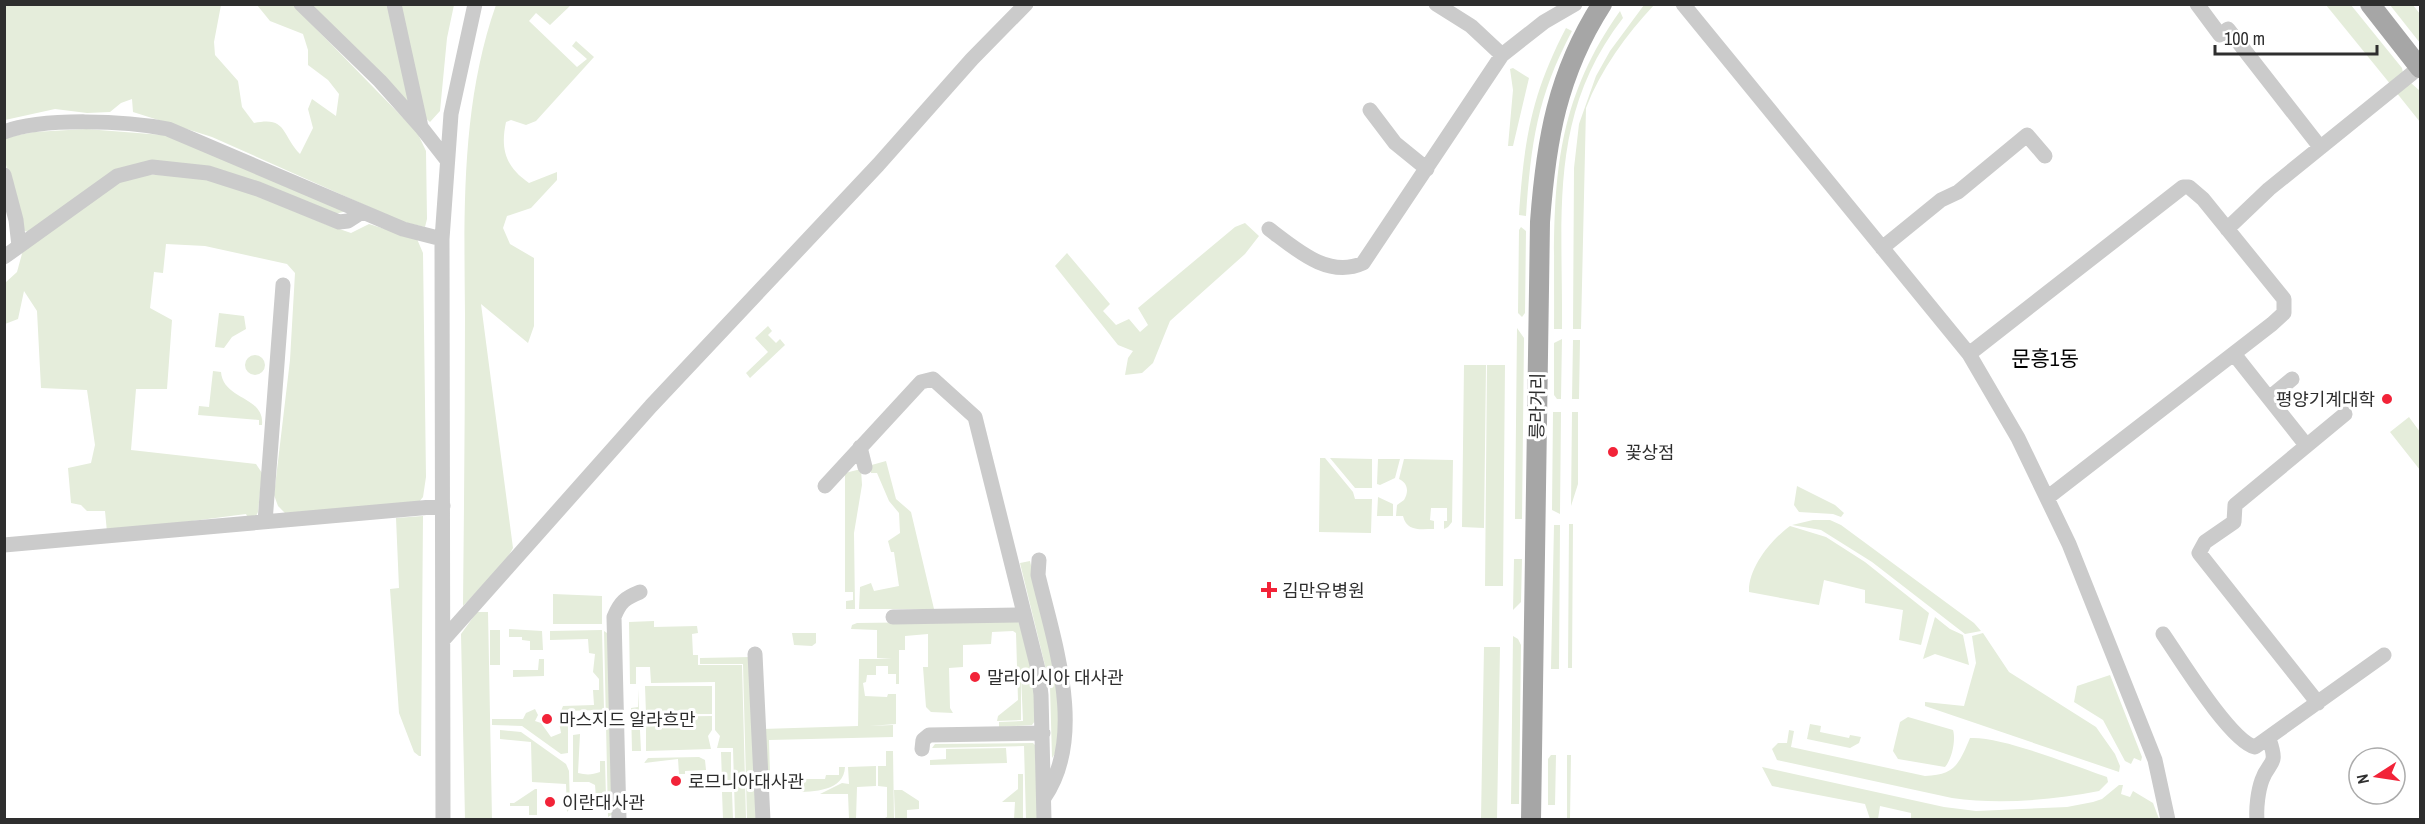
<svg xmlns="http://www.w3.org/2000/svg" width="2425" height="824" viewBox="0 0 2425 824" font-family="'Archivo Narrow','Noto Sans KR',sans-serif">
<style>
.green{fill:#e5eddb}
.lines{fill:none;stroke-linecap:round;stroke-linejoin:round}
.minor{stroke:#cbcbcb;stroke-width:15}
.major{stroke:#a6a6a6;stroke-width:20}
.poi-dot{fill:#f22338;stroke:#fff;stroke-width:2}
.labels{text-anchor:middle;dominant-baseline:central;stroke-width:6;stroke-linejoin:round;paint-order:stroke}
.poi-label{font-size:18px;fill:#2e2e2e;stroke:#fff;text-anchor:start}
.street-label{font-size:18px;fill:#2e2e2e;stroke:#fff}
.quarter-label{font-size:21px;fill:#000;stroke:#fff}
</style>
<rect width="100%" height="100%" fill="#fff"/>
<path class="green" d="M5,5h216l-7,37 1,13 23,26 4,26 12,16c33,-7 27,11 46,31l13,-26 -5,-19 4,-10 24,17 3,-22 -11,-14 -20,-15v-15l-5,-16 -33,-13 -13,-16h36l124,127 9,19 1,68 -2,8 -22,-5 -191,-85 -79,-25 -1,-13 -11,4 -11,9 -23,1 -32,-4 -50,11z
M307,5h82l22,100z
M399,5h55l-7,33 -7,73 -10,11 -8,-7z
M496,5h75l-21,20 -14,-12 -7,8 48,46 10,-8 -15,-13 4,-5 18,16 -58,64 -10,4 -15,-5 -5,2c-6,28 0,45 23,61l28,-11v8l-26,28 -24,8 -4,12 7,16 24,14v68l-6,17 -47,-39 32,244 -8,14 -42,44c1,-97 2,-194 2,-291 -1,-103 -4,-211 31,-310z
M1644,5h10c-28,30 -53,64 -68,103l-5,221h-8l1,-161 5,-44 17,-48 14,-25z
M2326,5h25l51,63 1,5 -12,12z
M2390,5h23l7,9v29z
M1620,11l3,7c-75,97 -60,195 -61,311h-8c1,-122 -9,-213 66,-318z
M1566,28l6,3c-35,66 -41,112 -46,185l-7,-1c5,-74 12,-120 47,-187z
M1513,68l16,10 -16,68h-5l5,-56 -3,-21z
M2411,83l9,8v31l-24,-30z
M86,129l77,6 34,10 150,66 -16,4 -179,-52 -120,69 -9,-1 -18,-70 -1,-23 30,-6z
M135,174l71,3 53,18 66,29 26,9 18,-9 48,15 6,14 3,224 -3,20 -4,5 -134,11 -7,-7 -4,-11 16,-135 5,-87 -8,-9 -82,-18 -39,-2 -3,29 -9,-1 -4,36 22,12 -5,69h-31l-5,61 125,14 6,9 -4,39 -3,6 -6,2 -3,-6 -139,18 -2,-21h-18l-6,-6 -10,-2 -3,-35 23,-5 4,-18 -8,-55 -46,-2 -4,-77 -13,-20 -6,28 -13,5v-41l12,-11 6,-22 97,-70z
M1245,223l14,13 -14,18 -75,67 -17,42 -11,10 -17,2 3,-17 5,-7 -15,-6 -63,-79 12,-13 43,51 -7,7 13,14 13,-6 11,13 8,-7 -10,-17 97,-81z
M1521,227l5,4 -1,82 -3,4 -4,-4 1,-83z
M219,313l25,3 2,13 -14,8 -8,11 -9,-1z
M768,326l4,5 -4,4 8,8 4,-4 5,6 -35,33 -4,-5 22,-21 -13,-14z
M1517,328l7,10 -2,181h-7z
M1562,339l-1,60h-4l-3,-4v-52z
M1573,340h7l-1,59h-7z
M245 365a10 10 0 1 1 20 0a10 10 0 1 1-20 0Z
M1464,365h22l-2,163 -22,-1z
M1487,365h18l-2,221h-18z
M213,371l8,1c2,28 44,24 41,53h-3v-5l-61,-5 1,-9 10,1z
M1553,412h8l-1,102 -8,-4z
M1572,412h6v72l-7,22z
M2409,417l11,15v38l-30,-38z
M1320,458h5l28,34 2,7h17l-1,34 -52,-1z
M1330,458l42,1v29h-17z
M1378,459h22l-5,19 -15,7 -3,-1z
M1404,459l49,1 -1,62 -4,5 -4,2v-8h3v-13h-16l-1,12 4,1v8c-14,0 -27,3 -31,-13h-7l1,-11 7,-5c5,-8 4,-17 -5,-21z
M886,461l10,38 15,13 23,97h-75l1,-22 11,-4 3,8 25,-5 -5,-34h-3l-3,-11 12,-8 -1,-20 -10,-12 -12,-28h-6l-3,-7z
M861,469l1,16 -8,48 1,76h-9v-8l7,-1v-8h-8v-119z
M1797,486l38,19 9,8 -3,4 -8,-3 -34,-2 -5,-7z
M1378,497l15,7v12h-16z
M423,516l-2,240h-2l-5,-4 -15,-39 -9,-124 9,-1 -3,-70z
M1813,520h17l11,5 133,98 7,8 -16,3 -93,-72 -51,-32 -29,-5z
M1569,524h4l-1,144h-4z
M1554,525h6l-1,144h-8z
M1790,526l36,11 39,25 64,51 -8,32 -22,-5 4,-30 -38,-7v-13l-41,-10 -5,25 -70,-13c-1,-24 22,-52 41,-66z
M1514,559h8l-1,43 -8,8z
M1030,561l30,127 2,55 -10,15 -2,-72 -30,-123z
M553,594l49,2v28h-49z
M477,612h11l4,207h-27l-4,-185z
M1935,617l15,12 13,6 6,30 -34,-11 -12,5z
M654,621v6l43,-1 1,7 -6,1 1,21h5v10h44l4,154h-11l-2,-71h-16l3,-12 -5,-6v-48l-64,1 -1,-16h-14v17h-6l-1,-62z
M1016,621l4,2 14,60 1,38 -3,4 -33,2v-5l24,-1 -2,-45v44l-24,1 1,-5 20,-16 -2,-67 -3,-2 -21,1 -1,12 -28,1v22l-14,1 1,40 3,5 -22,-1 -5,-5 -3,-40h5v-33l-23,2v14h-6v34h-3v-10h-8v-8h-12v9h-9l-1,7 -3,1 2,13 22,1 1,-3h8v30l-27,2 24,-1v12l-124,3 1,35 -5,-2 -4,-44 97,-3 1,-67h33l-15,-1v-28l-26,-1 1,-4 5,-2z
M509,629l33,2 1,19h-13v-9l-8,-1v-3h-13z
M490,630h10v35h-10z
M602,630l2,80 -43,1 2,-5 31,-1 -1,-15h6v-11l-6,-7 2,-18 -6,-1 -1,-14 -38,1v-9z
M604,631l6,4 3,179 -5,3z
M792,633h24v10l-4,3 -18,-1z
M1983,633l26,39 87,55 19,27 5,12 -1,6 -194,-66v-4l39,4 12,-43 -4,-27z
M1513,636l5,3 3,6 -2,159h-8z
M1484,647h16l-3,172h-16z
M750,657l7,162h-10l-4,-155h-43v-6z
M539,659h5v17l-31,1v-7h25z
M2110,675l32,82 -1,4 -7,-3 -3,6 -6,-3 -22,-41 -29,-18 3,-16z
M645,686h67v28h-66z
M638,689l3,62h-9l-1,-43 7,-1z
M535,709l3,6 -3,6 6,2 10,14 10,-4 -3,-17 3,-4h7v41l-7,1 -39,-28 -30,-1v-6h31l3,-6z
M712,716v14l-4,6 3,13 -65,2v-34z
M1908,717l45,13c3,10 -1,29 -8,37l-47,-8 -5,-8 7,-29z
M1810,724l11,2 -1,6 29,6 1,-3 11,2 -2,6 -9,5 -43,-9z
M500,730l21,2 45,32 3,7 1,37 -3,4 -1,-28 -34,-2 -1,-40 -31,-3z
M1789,730l5,1 -3,16 134,29c30,-1 34,-12 45,-38 32,-2 104,28 137,39l1,5 -9,9c-47,9 -99,14 -147,7l-175,-38 -5,-11 6,-6h9z
M580,734l-2,39c8,2 14,2 22,-1v-11h5l1,37h-10l-1,-13 -6,-3h-16v-47z
M1033,743l2,2 3,74h-12l-2,-73 -92,2 3,-4z
M1006,748l1,15 -77,2v-5l16,-1v-10z
M886,751h7l1,68h-11l4,-2v-30l-9,-1v-20h8z
M721,752h10v28h-9z
M1551,755h5l-1,50h-7v-46z
M1567,755h4l-1,64h-3z
M699,757l6,3 1,10 -21,1v3h-6l-1,-15 -34,4 4,-5z
M876,766v20l-19,1 -1,32h-7l-1,-25h-28l22,-11 7,1 -1,-17z
M839,767h6c-1,24 -31,25 -51,25v-13h31l1,-4h13z
M1762,767l182,40 32,4 91,-4 26,-5 9,-3 17,-14h4l-2,9 9,3 3,-6 20,12 6,16 -248,1v-7l-31,-7 -2,13h-8l-5,-15 -93,-18z
M1018,774h5v45h-9l1,-17h-13l16,-13z
M535,789h2v26h-8v-9h-19v-3h4z
M894,790h8l17,11v8l-12,1v9h-12z
M722,792h10l1,27h-10z"/>
<g class="lines">
<path class="minor" d="M301,4l79,77 41,46
M394,4l27,123 25,32
M1436,4l35,22 31,29
M1683,4l286,350 49,84 51,106 86,216 13,60
M2197,4l23,31 8,-6 92,118
M1370,110l25,33 32,26
M4,132c39,-15 123,-11 164,-3l235,100 39,10
M4,175l12,45 3,26
M1269,229c27,20 59,50 94,34l139,-208 42,-33 31,-18
M2227,229l42,-40 151,-122
M1882,248l59,-48 17,-8 69,-57 18,21
M4,257l113,-81 35,-9 56,6 50,16 81,33 9,-1 14,-9
M1969,354l214,-167h6l14,12 81,100v14l-12,11 -225,174
M2234,354l72,91
M2269,398l23,-19
M860,447l5,20
M825,486l96,-104 12,-3 42,38 63,252 3,26 3,125
M265,522l18,-237
M4,545l439,-39
M1039,560l-1,15c16,67 49,161 6,223
M893,617l130,-2
M2163,634c16,23 67,107 92,113l129,-92
M444,639l207,-233 227,-241 94,-106 54,-55
M755,654l8,166
M2318,703l-119,-150 6,-11 29,-20 1,-17 110,-91
M922,749l1,-9 6,-5 114,-2
M443,820l-1,-581 9,-125 24,-110
M619,820l-5,-203c6,-15 11,-19 26,-25
M2257,820c-1,-12 1,-29 5,-40 7,-20 17,-13 7,-41"/>
<path class="major" d="M2370,4l50,64
M1531,820l9,-598c6,-81 17,-148 62,-218"/>
</g>
<g class="poi-dot">
<circle cx="2387" cy="399" r="6"/>
<circle cx="1613" cy="452" r="6"/>
<path d="M1266 581h6v6h6v6h-6v6h-6v-6h-6v-6h6z"/>
<circle cx="975" cy="677" r="6"/>
<circle cx="547" cy="719" r="6"/>
<circle cx="676" cy="781" r="6"/>
<circle cx="550" cy="802" r="6"/>
</g>
<g class="labels">
<g class="poi-label">
<text x="2375" y="399" text-anchor="end">평양기계대학</text>
<text x="1625" y="452">꽃상점</text>
<text x="1282" y="590">김만유병원</text>
<text x="987" y="677">말라이시아 대사관</text>
<text x="559" y="719">마스지드 알라흐만</text>
<text x="688" y="781">로므니아대사관</text>
<text x="562" y="802">이란대사관</text>
</g>
<g class="street-label">
<text transform="translate(1537 406) rotate(-89)">릉라거리</text>
</g>
<g class="quarter-label">
<text x="2045" y="358">문흥1동</text>
</g>
</g>
<rect width="2425" height="824" fill="none" stroke="#2e2e2e" stroke-width="12"/>
<g transform="translate(2377 776) rotate(258)"><circle r="28" fill="#ffffff" stroke="#ababab" stroke-width="1.5"/>
<path d="M0-4.5L10 22L0 15L-10 22Z" fill="#f22338"/>
<text y="-9" font-size="16" font-weight="bold" text-anchor="middle" fill="#2e2e2e">N</text>
</g>
<path d="M2215 45v9h162v-9" fill="none" stroke="#2e2e2e" stroke-width="3"/>
<text x="2224" y="45" font-size="18" fill="#2e2e2e" stroke="#ffffff" stroke-width="4.5" paint-order="stroke">100 m</text>
</svg>
